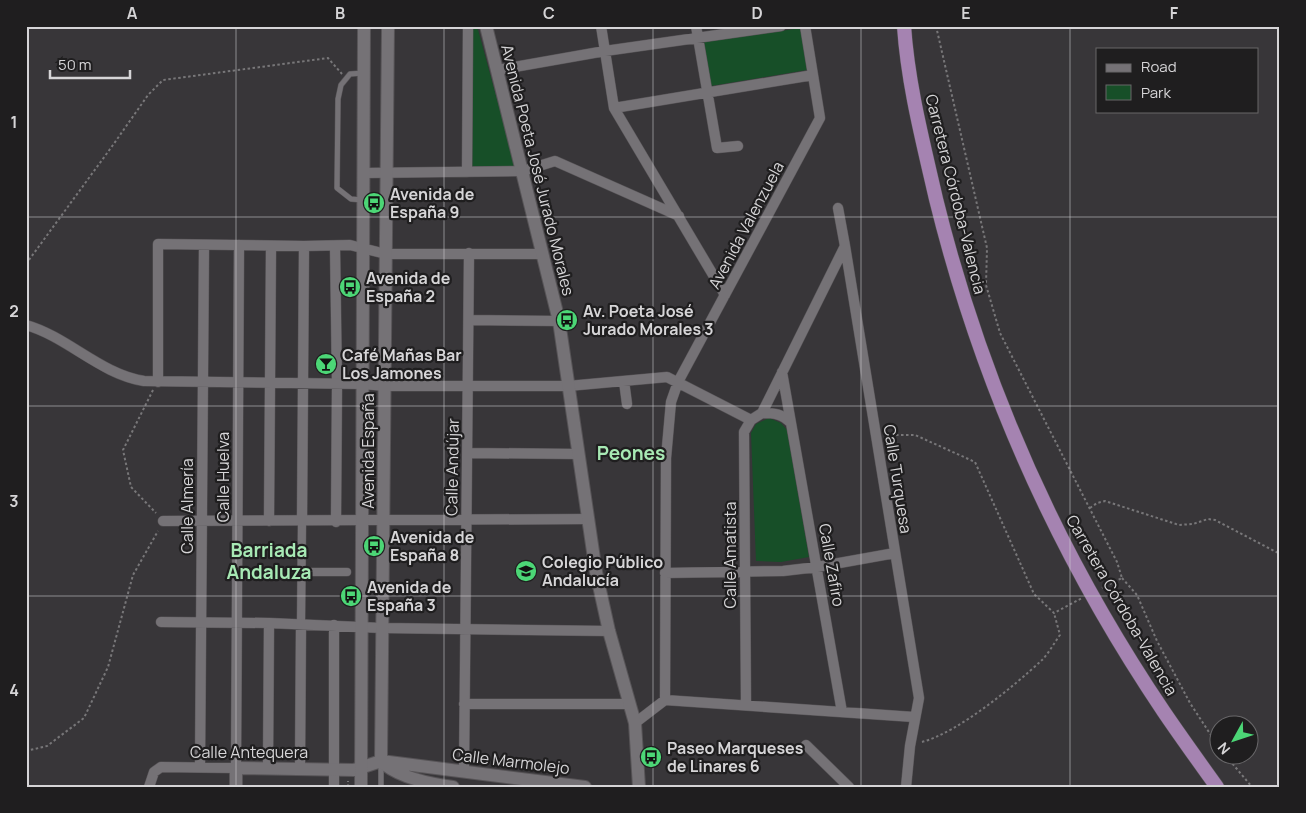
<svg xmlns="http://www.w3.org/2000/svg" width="1306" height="813" viewBox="0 0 1306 813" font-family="Manrope,sans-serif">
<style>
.green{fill:#174f28}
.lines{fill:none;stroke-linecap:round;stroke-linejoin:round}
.service-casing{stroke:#575457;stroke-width:6}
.pedestrian-casing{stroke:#575457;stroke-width:9}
.minor-casing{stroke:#575457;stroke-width:11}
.tertiary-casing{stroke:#575457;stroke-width:14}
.secondary-casing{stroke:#575457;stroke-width:14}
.trunk-casing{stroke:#575457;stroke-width:15}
.path{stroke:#787779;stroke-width:2;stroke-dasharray:2.5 2.5;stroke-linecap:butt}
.service{stroke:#757276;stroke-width:5}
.pedestrian{stroke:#757276;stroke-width:8}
.minor{stroke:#757276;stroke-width:10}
.tertiary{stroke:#757276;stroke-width:12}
.secondary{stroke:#757276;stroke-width:12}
.trunk{stroke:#a583b1;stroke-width:14}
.grid{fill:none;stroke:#d6d5d7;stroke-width:1;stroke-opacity:0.55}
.labels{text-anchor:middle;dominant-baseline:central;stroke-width:4.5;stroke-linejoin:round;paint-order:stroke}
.street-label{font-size:16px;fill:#d6d5d7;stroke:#1f1e1f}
.poi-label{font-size:16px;font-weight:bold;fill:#d6d5d7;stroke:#1f1e1f;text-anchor:start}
.quarter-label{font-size:19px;font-weight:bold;fill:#a7e9b4;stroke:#1f1e1f}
.neatline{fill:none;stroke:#d6d5d7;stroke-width:2}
.grid-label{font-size:16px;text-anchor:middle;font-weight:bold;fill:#d6d5d7}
</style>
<rect width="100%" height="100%" fill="#383639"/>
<path class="green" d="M469,26h8l39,143 -46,-1z
M801,28l6,42 -96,16 -7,-44z
M769,418l12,5 6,7 22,127 -28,5 -25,-1 -5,-128 5,-9z"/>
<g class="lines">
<g class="service-casing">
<path id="service" d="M362,200l-11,-1 -14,-11 1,-89 3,-14 9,-11 13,-1
M381,787v-22"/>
</g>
<g class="pedestrian-casing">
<path id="pedestrian" d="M301,572h46
M301,624l1,-102"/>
</g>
<g class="minor-casing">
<path id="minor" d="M601,26l13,82 111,187
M696,26l21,122 21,-2
M497,70l108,-19 176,-25
M614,108l199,-33
M467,172l1,-146
M364,173l159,-2 32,-10 124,55
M335,246l2,138 -1,138
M845,246l74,452 -9,48 -4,41
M469,320l90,1
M26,325c42,12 74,49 118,56l219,3 22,2h183l99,-9 84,43
M782,372l60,340
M624,381l3,23
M158,382v-138l146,2 46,-1 36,9h156
M762,413c13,0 20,1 29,10
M467,453l111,1
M163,521c142,0 283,-2 425,-2
M269,521l2,-275
M302,522l2,-276
M665,573l118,-2 34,-4 78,-14
M161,622l108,1 113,5 227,3
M334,625v162
M665,700l1,-242 5,-56 7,-20 142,-264 -15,-92
M464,704h166
M746,705l-2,-273 7,-12 11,-7 83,-167 -7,-38
M635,723l30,-23 249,17
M806,745l43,42
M200,767l4,-522
M268,768l1,-145
M300,768l1,-144
M464,771l5,-518
M149,787l5,-15 7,-5 75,1 3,-523"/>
</g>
<g class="tertiary-casing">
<path id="tertiary" d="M381,761l7,-735
M381,761c16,17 50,23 72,26
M236,787v-19l118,2 27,-9 204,26"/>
</g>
<g class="secondary-casing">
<path id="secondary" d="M486,26l73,295 37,251 13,59 26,92 4,64
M361,787l3,-761"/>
</g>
<g class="trunk-casing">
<path id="trunk" d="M904,26c4,59 19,116 32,173 45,183 122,356 228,513 17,25 35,50 53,75"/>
</g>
<path class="path" d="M936,26l51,222 -1,37 14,48 117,229 5,16 -20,10
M26,264l87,-119 35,-50 15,-15 165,-22 14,16
M153,390l-30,60 8,37 25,26
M886,435h29l60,27 59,132 20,19 28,-15
M1090,508l7,-5 8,-2 74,24 14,-1 15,-5 7,1 65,34
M1122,578l15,17 20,46 33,62 28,43
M922,742c37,-10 92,-56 120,-82 7,-7 12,-17 18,-25l-6,-22
M26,751l21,-5 37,-28 24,-51 25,-92 25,-44
M1226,756l26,31
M348,787v-6"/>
<use href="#service" class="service"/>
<use href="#pedestrian" class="pedestrian"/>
<use href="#minor" class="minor"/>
<use href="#tertiary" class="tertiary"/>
<use href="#secondary" class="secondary"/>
<use href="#trunk" class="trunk"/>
</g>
<path class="grid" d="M236,26v761M444,26v761M653,26v761M861,26v761M1070,26v761M26,217h1254M26,406h1254M26,596h1254"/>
<defs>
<g id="bus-disc" transform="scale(1.125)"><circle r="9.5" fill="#4cd676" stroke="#1f1e1f"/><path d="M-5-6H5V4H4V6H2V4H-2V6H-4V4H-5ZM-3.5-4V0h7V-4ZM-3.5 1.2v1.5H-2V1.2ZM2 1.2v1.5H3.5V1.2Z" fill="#111"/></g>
<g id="bar-disc" transform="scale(1.125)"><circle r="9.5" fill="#4cd676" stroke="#1f1e1f"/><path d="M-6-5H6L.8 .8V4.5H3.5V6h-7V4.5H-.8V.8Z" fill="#111"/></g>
<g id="school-disc" transform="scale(1.125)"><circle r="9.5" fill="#4cd676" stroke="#1f1e1f"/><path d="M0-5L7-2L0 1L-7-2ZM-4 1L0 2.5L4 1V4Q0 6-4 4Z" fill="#111"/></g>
</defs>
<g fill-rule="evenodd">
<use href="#bus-disc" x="374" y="203"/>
<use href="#bus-disc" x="350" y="287"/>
<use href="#bus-disc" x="567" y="320"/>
<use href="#bar-disc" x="326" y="364"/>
<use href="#bus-disc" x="374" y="546"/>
<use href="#school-disc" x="526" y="571"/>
<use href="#bus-disc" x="351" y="596"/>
<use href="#bus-disc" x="651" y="757"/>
</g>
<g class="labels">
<g class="street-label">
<text transform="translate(538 170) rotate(76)">Avenida Poeta José Jurado Morales</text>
<text transform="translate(956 194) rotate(76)">Carretera Córdoba-Valencia</text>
<text transform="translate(746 225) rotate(-62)">Avenida Valenzuela</text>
<text transform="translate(368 451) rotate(-90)">Avenida España</text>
<text transform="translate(452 467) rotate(-89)">Calle Andújar</text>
<text transform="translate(223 477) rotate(-90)">Calle Huelva</text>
<text transform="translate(898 479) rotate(81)">Calle Turquesa</text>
<text transform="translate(187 506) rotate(-90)">Calle Almería</text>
<text transform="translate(730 555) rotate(-90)">Calle Amatista</text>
<text transform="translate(832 565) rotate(80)">Calle Zafiro</text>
<text transform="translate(1122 605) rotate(60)">Carretera Córdoba-Valencia</text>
<text x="249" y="752">Calle Antequera</text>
<text transform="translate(511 761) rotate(7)">Calle Marmolejo</text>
</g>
<g class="poi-label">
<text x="390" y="194">Avenida de<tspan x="390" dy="18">España 9</tspan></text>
<text x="366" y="278">Avenida de<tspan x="366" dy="18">España 2</tspan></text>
<text x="583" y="311">Av. Poeta José<tspan x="583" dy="18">Jurado Morales 3</tspan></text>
<text x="342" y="355">Café Mañas Bar<tspan x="342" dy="18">Los Jamones</tspan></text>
<text x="390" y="537">Avenida de<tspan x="390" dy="18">España 8</tspan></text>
<text x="542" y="562">Colegio Público<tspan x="542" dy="18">Andalucía</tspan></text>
<text x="367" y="587">Avenida de<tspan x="367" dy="18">España 3</tspan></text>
<text x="667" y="748">Paseo Marqueses<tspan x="667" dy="18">de Linares 6</tspan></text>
</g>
<g class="quarter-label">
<text x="631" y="453">Peones</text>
<text x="269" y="550">Barriada<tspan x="269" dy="22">Andaluza</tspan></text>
</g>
</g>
<rect width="1306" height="813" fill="none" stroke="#1f1e1f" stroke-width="55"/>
<rect x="1096" y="48" width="162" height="65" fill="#1f1e1f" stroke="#686769"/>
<rect x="1106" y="64" width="25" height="8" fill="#757276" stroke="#686769"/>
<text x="1141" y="72" font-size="15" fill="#d6d5d7">Road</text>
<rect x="1106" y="85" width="25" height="15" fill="#174f28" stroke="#686769"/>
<text x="1141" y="98" font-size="15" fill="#d6d5d7">Park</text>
<g transform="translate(1234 740) rotate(230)"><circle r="24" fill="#1f1e1f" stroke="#686769"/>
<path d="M0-4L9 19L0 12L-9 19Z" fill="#4cd676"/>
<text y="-8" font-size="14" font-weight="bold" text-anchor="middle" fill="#d6d5d7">N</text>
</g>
<path d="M50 70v8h80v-8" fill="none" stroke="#d6d5d7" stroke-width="2.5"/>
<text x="58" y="70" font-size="15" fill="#d6d5d7" stroke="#1f1e1f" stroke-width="4" paint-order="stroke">50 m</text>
<rect x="28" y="28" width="1250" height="758" class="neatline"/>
<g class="grid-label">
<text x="132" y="19">A</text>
<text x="340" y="19">B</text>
<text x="549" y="19">C</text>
<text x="757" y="19">D</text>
<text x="966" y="19">E</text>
<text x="1174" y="19">F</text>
<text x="14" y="128">1</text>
<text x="14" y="317">2</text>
<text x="14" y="507">3</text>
<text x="14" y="696">4</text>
</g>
</svg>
